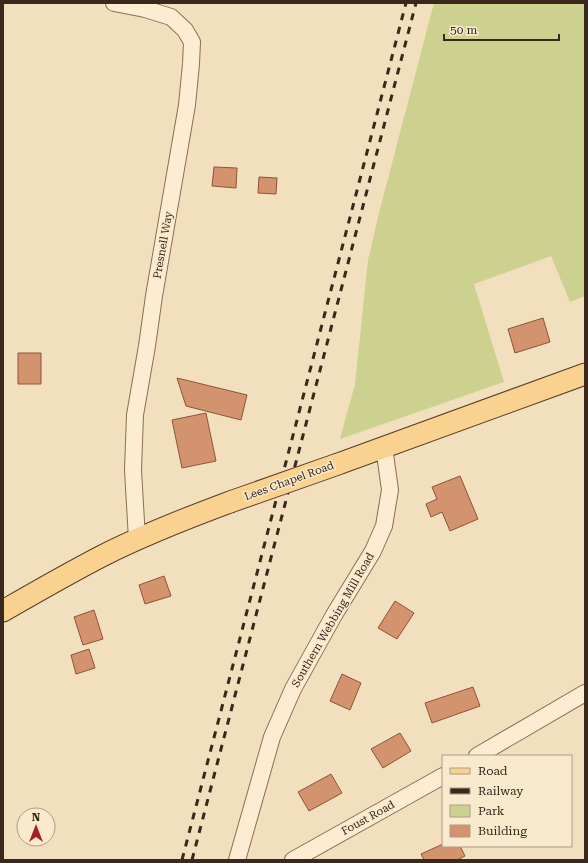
<svg xmlns="http://www.w3.org/2000/svg" width="588" height="863" viewBox="0 0 588 863" font-family="'Roboto Serif',serif">
<style>
.green{fill:#cdd190}
.building{fill:#d4936f;stroke:#8d5438}
.lines{fill:none;stroke-linecap:round;stroke-linejoin:round}
.minor-casing{stroke:#8b6e54;stroke-width:18}
.major-casing{stroke:#583c2a;stroke-width:23}
.minor{stroke:#fcecd1;stroke-width:16}
.major{stroke:#fad290;stroke-width:21}
.rail{stroke:#39281b;stroke-width:3;stroke-dasharray:7 7;stroke-linecap:butt}
.major-bridge-casing{stroke:#583c2a;stroke-width:23;stroke-linecap:butt}
.major-bridge{stroke:#fad290;stroke-width:21}
.labels{text-anchor:middle;dominant-baseline:central;stroke-width:3;stroke-linejoin:round;paint-order:stroke}
.street-label{font-size:11px;fill:#39281b;stroke:#f9e9cd}
</style>
<rect width="100%" height="100%" fill="#f2dfbd"/>
<path class="green" d="M434,3h151v293l-15,6 -19,-46 -77,28 30,98 -164,57 15,-55 13,-124 12,-51z"/>
<path class="building" d="M214,167l23,1 -1,20 -24,-2z
M259,177l18,1 -1,16 -18,-1z
M543,318l7,24 -35,11 -7,-24z
M18,353h23v31h-23z
M177,378l70,17 -6,25 -55,-14z
M206,413l10,48 -34,7 -10,-48z
M460,476l18,43 -28,12 -8,-19 -11,5 -5,-13 11,-5 -5,-12z
M164,576l7,20 -26,8 -6,-19z
M395,601l19,12 -17,26 -19,-11z
M94,610l9,29 -20,6 -9,-28z
M89,649l6,19 -19,6 -5,-19z
M342,674l19,9 -11,27 -20,-9z
M473,687l7,19 -48,17 -7,-20z
M400,733l11,18 -28,17 -12,-19z
M331,774l11,19 -33,18 -11,-19z
M443,844v2h17l5,10 -8,4h-33l-3,-6z"/>
<g class="lines">
<g class="minor-casing">
<path id="minor" d="M114,3l31,6 26,8 14,13 7,12 -1,22 -4,41 -33,191 -7,50 -12,69 -2,55 4,69
M477,756l108,-63
M237,860l35,-123 21,-48 41,-74 39,-64 11,-25 6,-36 -6,-43
M293,860l150,-84"/>
</g>
<g class="major-casing">
<path id="major" d="M338,464l247,-90
M3,611c33,-19 66,-38 99,-55 41,-21 85,-38 128,-54"/>
</g>
<use href="#minor" class="minor"/>
<use href="#major" class="major"/>
<path class="rail" d="M182,860l224,-857
M192,860l224,-857"/>
<g class="major-bridge-casing">
<path id="major-bridge" d="M230,502l108,-38"/>
</g>
<use href="#major-bridge" class="major-bridge"/>
</g>
<g class="labels">
<g class="street-label">
<text transform="translate(163 245) rotate(-80)">Presnell Way</text>
<text transform="translate(289 481) rotate(-20)">Lees Chapel Road</text>
<text transform="translate(333 620) rotate(-60)">Southern Webbing Mill Road</text>
<text transform="translate(368 818) rotate(-29)">Foust Road</text>
</g>
</g>
<rect width="588" height="863" fill="none" stroke="#39281b" stroke-width="8"/>
<rect x="442" y="755" width="130" height="92" fill="#f9e9cd" stroke="#ac9c86"/>
<rect x="450" y="768" width="20" height="6" fill="#fad290" stroke="#ac9c86"/>
<text x="478" y="775" font-size="12" fill="#39281b">Road</text>
<rect x="450" y="788" width="20" height="6" fill="#39281b" stroke="#ac9c86"/>
<text x="478" y="795" font-size="12" fill="#39281b">Railway</text>
<rect x="450" y="805" width="20" height="12" fill="#cdd190" stroke="#ac9c86"/>
<text x="478" y="815" font-size="12" fill="#39281b">Park</text>
<rect x="450" y="825" width="20" height="12" fill="#d4936f" stroke="#ac9c86"/>
<text x="478" y="835" font-size="12" fill="#39281b">Building</text>
<g transform="translate(36 827)"><circle r="19" fill="#f9e9cd" stroke="#ac9c86"/>
<path d="M0-3L7 15L0 10L-7 15Z" fill="#a01f28"/>
<text y="-6" font-size="11" font-weight="bold" text-anchor="middle" fill="#39281b">N</text>
</g>
<path d="M444 34v6h115v-6" fill="none" stroke="#39281b" stroke-width="2"/>
<text x="450" y="34" font-size="12" fill="#39281b" stroke="#f9e9cd" stroke-width="3" paint-order="stroke">50 m</text>
</svg>
